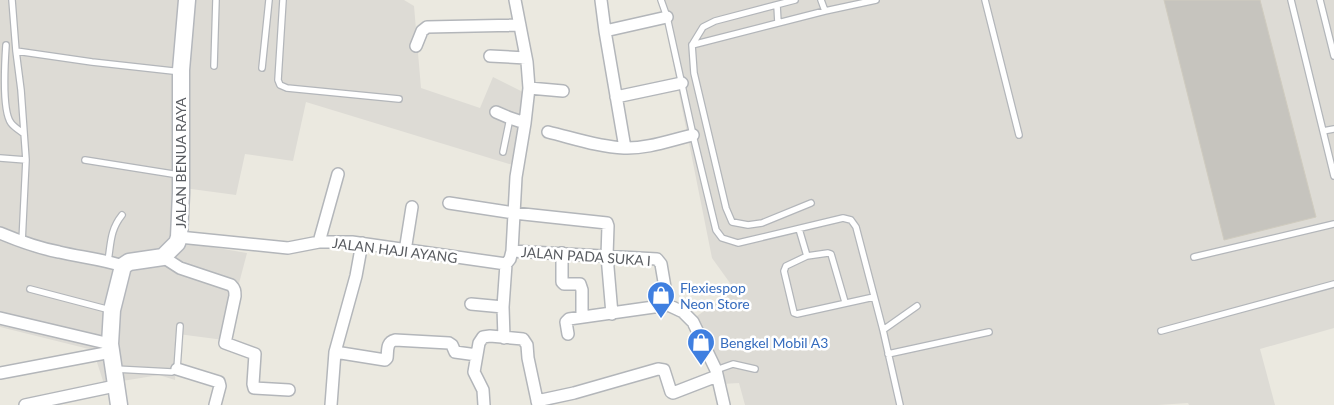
<svg xmlns="http://www.w3.org/2000/svg" width="1334" height="405" viewBox="0 0 1334 405" font-family="Lato,sans-serif">
<style>
.industrial{fill:#dddbd5}
.building{fill:#c6c4be;stroke:#cfcbbf}
.lines{fill:none;stroke-linecap:round;stroke-linejoin:round}
.lane-casing{stroke:#b3b6ba;stroke-width:8}
.street-casing{stroke:#b3b6ba;stroke-width:14}
.secondary-casing{stroke:#b4b7bc;stroke-width:19}
.lane{stroke:#fff;stroke-width:5.5}
.street{stroke:#fff;stroke-width:11}
.secondary{stroke:#fff;stroke-width:16}
.labels{text-anchor:middle;dominant-baseline:central;stroke-width:5;stroke-linejoin:round;paint-order:stroke}
.street-label{font-size:14px;fill:#595c61;stroke:#fff}
.shop-label{font-size:14px;fill:#366cbe;stroke:#fff;text-anchor:start}
</style>
<rect width="100%" height="100%" fill="#ebe9e0"/>
<path class="industrial" d="M0,0h404l10,6 7,82 59,20 13,-31 34,17 -11,72 -210,-64 -13,59 -48,-7 -9,41 -52,-7 -2,54 65,11 -23,87 -46,-6 -3,46 -16,-5 -55,9 -11,-34 -93,-23z
M659,0h675v328l-74,21 15,56h-86l-1,-2 -30,2h-413l-6,-22 -17,1 -25,-68 38,-26 -23,-32 -50,-250z"/>
<path class="building" d="M1164,0h96l56,217 -92,23z"/>
<g class="lines">
<g class="lane-casing">
<path id="lane" d="M12,0l4,51 5,39 5,70 -4,82
M283,0l-5,80 2,5 7,3 112,11
M661,0l6,17 26,118 23,95 6,8 16,5 105,-25 8,2 5,7 27,103 17,75
M795,0l-80,21 -12,6 -11,18 2,28 32,135 6,14 16,3 14,-2 49,-20
M821,0l4,11 51,-11
M985,0l34,135
M1291,0l43,176
M1320,0l14,56
M778,23l47,-12
M6,45c-1,15 -4,66 5,78 3,4 8,7 12,10
M692,45l86,-22 -1,-18
M16,51l76,11 81,9 7,-1
M214,66l2,-66
M262,68l7,-68
M1323,131l11,-2
M503,152l7,-34
M0,158l26,2
M85,160l94,15
M799,229l8,27 -21,10 -2,5 10,42 3,1 77,-17
M807,256l21,-3 3,1 14,48
M1194,257l140,-33
M108,261c3,-18 2,-31 14,-46
M30,289l80,21
M883,330l34,-24
M1161,331l173,-47
M888,354l101,-22
M115,369l57,3 5,-3 3,-43
M716,370l17,-6 22,5"/>
</g>
<g class="street-casing">
<path id="street" d="M601,0l4,31 62,-14
M605,31l20,117
M416,46l6,-15 5,-4 93,-2
M490,56l36,2
M529,88l34,3
M616,97l66,-14
M496,112l14,6 15,5
M548,132c25,6 51,15 76,16 23,1 47,-8 69,-13
M449,203l65,10 93,10 1,3 -1,30 5,58
M0,233c19,8 38,15 59,19 21,5 43,7 64,14
M179,237l109,11 31,-6h33l154,22 4,-5 2,-8 4,-74 9,-54 4,-35 -2,-26 -12,-62
M319,242l19,-68
M405,251l7,-44
M512,251l145,8 4,5 7,41 15,7 10,10 23,48 8,35
M562,253v29l2,2h16l2,6v27
M163,257l17,11 51,17c4,4 4,6 4,11l-10,47 30,11 -2,30 1,4 35,2
M471,304l32,3
M0,318l110,26
M568,334l-2,-12 3,-3 99,-14
M504,338l-1,-31 3,-43
M335,352l50,8 2,-2c1,-7 -1,-16 8,-18l54,3 3,2 3,7 22,3
M177,369l42,13 1,4 -5,19
M0,373l111,-21
M537,401l37,-8 84,-24 6,1 7,22 2,1 44,-17
M25,405l90,-19
M331,405l4,-53 21,-76 6,-33
M484,405l-1,-15 -9,-18 5,-29 4,-6 7,-1 33,3 4,6 1,13 10,47"/>
</g>
<g class="secondary-casing">
<path id="secondary" d="M119,405l-9,-61 2,-34 11,-44 6,-4 34,-5 14,-14 2,-6 2,-44v-123l6,-70"/>
</g>
<use href="#lane" class="lane"/>
<use href="#street" class="street"/>
<use href="#secondary" class="secondary"/>
</g>
<defs>
<g id="shop-pin" transform="scale(1.4375)"><path d="M0 17L-7.5 6A9.5 9.5 0 1 1 7.5 6Z" fill="#3f7fe0" stroke="#fff"/><path d="M-5-2.5h2.3a2.7 3.5 0 0 1 5.4 0H5L5.5 6h-11ZM-1.5-2.5h3a1.5 2.3 0 0 0-3 0Z" fill="#fff"/></g>
</defs>
<g fill-rule="evenodd">
<use href="#shop-pin" x="661" y="295"/>
<use href="#shop-pin" x="701" y="342"/>
</g>
<g class="labels">
<g class="street-label">
<text transform="translate(180 163) rotate(-90)">JALAN BENUA RAYA</text>
<text transform="translate(395 250) rotate(7)">JALAN HAJI AYANG</text>
<text transform="translate(586 256) rotate(4)">JALAN PADA SUKA I</text>
</g>
<g class="shop-label">
<text x="680" y="287">Flexiespop<tspan x="680" dy="16">Neon Store</tspan></text>
<text x="720" y="342">Bengkel Mobil A3</text>
</g>
</g>
</svg>
